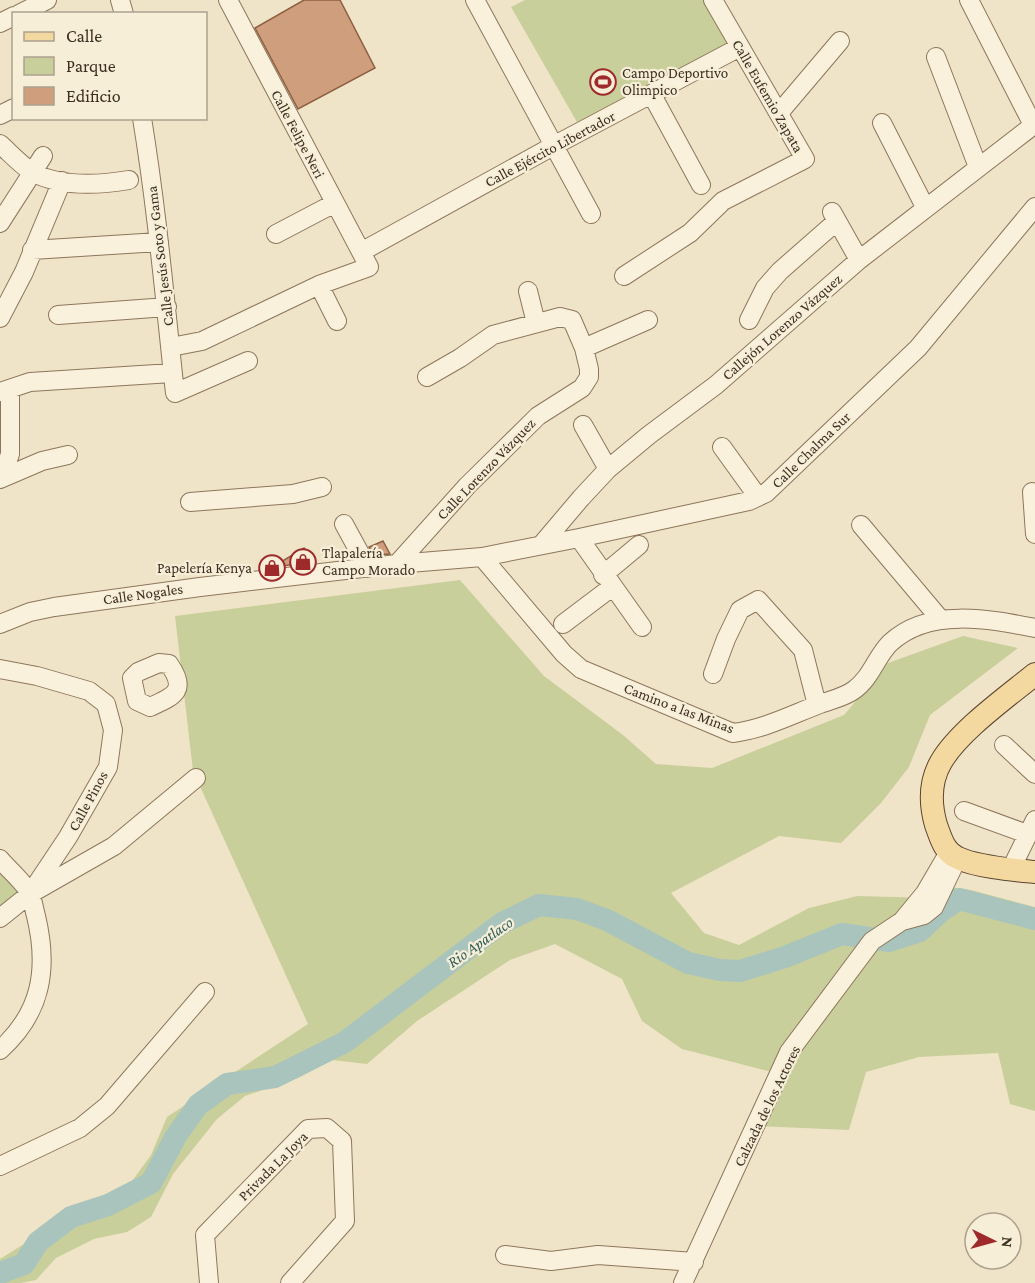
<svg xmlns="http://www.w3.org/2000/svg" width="1035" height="1283" viewBox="0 0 1035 1283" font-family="'Crimson Pro',serif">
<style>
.green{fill:#c9cf9b}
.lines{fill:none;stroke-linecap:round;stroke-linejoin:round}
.river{stroke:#a9c4bc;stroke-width:22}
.building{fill:#cf9f7d;stroke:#8d5f41;stroke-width:1.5}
.minor-casing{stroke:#8d765c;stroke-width:20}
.major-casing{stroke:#5b4430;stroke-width:24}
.minor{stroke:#faf1dc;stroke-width:18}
.major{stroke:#f3d9a0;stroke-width:22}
.labels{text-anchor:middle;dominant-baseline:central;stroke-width:4.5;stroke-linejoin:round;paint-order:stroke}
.poi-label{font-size:15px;fill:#3d2e20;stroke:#f7eed8;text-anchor:start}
.street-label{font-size:15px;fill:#3d2e20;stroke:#f7eed8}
.water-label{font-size:16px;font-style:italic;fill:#2f5d5a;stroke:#f7eed8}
</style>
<rect width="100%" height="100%" fill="#f0e4c8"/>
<path class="green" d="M525,0h181l22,43 -151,79 -66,-115z
M460,580l84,96 79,59 33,29 56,4 132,-53 44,-52 75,-27 55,12 -88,67 -21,52 -28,36 -40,40 -62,-7 -108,57 33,40 35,12 70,-37 48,-12 77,2 9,-12 28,4 64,17v204l-25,-7 -12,-51 -79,4 -53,15 -17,58 -91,-4 22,-52 -98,-25 -40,-28 -20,-42 -67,-35 -45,16 -93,61 -50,43 -35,-4 -34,18 -53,18 -28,23 -44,55 -22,43 -24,15 -33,7 -38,19 -20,22 -15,3h-21v-24l86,-54 44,-21 21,-29 16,-38 141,-93 -115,-253 -18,-155z
M0,868l22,27 -22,16z"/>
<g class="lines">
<path class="river" d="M0,1273l24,-9 14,-22 33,-25 37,-12 43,-22 25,-47 22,-31 29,-21 48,-7 70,-35 157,-119 37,-18 38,4 30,11 81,43 32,7 20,1 45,-14 57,-23 47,7 31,-10 21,-20 18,-12 76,20"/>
</g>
<path class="building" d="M304,0h36l35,68 -77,41 -43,-81z
M383,541l7,13 -16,1 -5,-8z
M304,548l9,14 -47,6 -2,-3 9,-5 3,5z"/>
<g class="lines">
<g class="minor-casing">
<path id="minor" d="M120,0l4,14
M475,0l116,214
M969,0l64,125
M19,14l28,-14
M0,23l14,-7
M936,57l42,110
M652,95l49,90
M779,113l61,-72
M0,115l14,-7
M142,118c15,92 23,183 33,275l73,-32
M882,123l43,84
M0,144c10,9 21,21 32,28 28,15 67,13 97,8
M832,212l27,48
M0,223l43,-67
M276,234l59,-31
M32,250l127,-8
M361,252l194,-107 185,-98
M624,276l66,-43 33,-32 82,-42 -92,-159
M319,285l18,36
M528,291l8,32
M58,315l109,-8
M0,318l24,-46 38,-91
M749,320l16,-32 15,-17 57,-50
M171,347l31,-6 117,-56 50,-18 -141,-267
M584,348l64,-28
M0,392l30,-10 142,-9
M583,425l25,44
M722,447l36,50
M2,478l8,-24v-65
M0,479l42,-18 26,-6
M1032,492l3,42
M190,502l103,-8 29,-7
M344,524l24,44
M861,525l80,95
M579,538l63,89
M542,544l39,-46 27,-29 41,-34 67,-50 143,-125 176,-136
M482,557l82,97 17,15 152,64c31,-4 58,-18 87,-29 11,-4 25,-7 34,-14 17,-12 22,-33 36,-47 38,-36 99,-24 145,-15
M397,564l70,-78 71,-70 44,-28 7,-11v-8l-5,-21 -12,-28 -12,-3 -67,18 -33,23 -33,19
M603,575l36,-30
M0,624l30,-12 24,-5 146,-20 197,-23 85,-7 97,-19 170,-37 17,-8 152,-145 117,-141
M563,624l49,-37
M159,663l10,1c19,27 5,32 -19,43l-13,-6 -5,-23 6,-6z
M0,669l37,7 52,15 17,13 7,26 -5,37 -40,70 -38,57
M713,674l13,-35 14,-29 18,-10 45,50 14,55
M1004,745l31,29
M964,811l63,23
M0,859c8,10 25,24 30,35 3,6 4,15 6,22 13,54 5,97 -36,134
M1011,869l24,-49
M0,918l30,-24 84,-48 82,-68
M902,921l22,-6 10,-8 21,-44
M0,1166l80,-38 27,-22 98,-114
M505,1255l46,6 47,-6 96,7
M209,1283l-4,-48 103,-106 19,-1 15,13 3,80 -55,62
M683,1283l106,-231 83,-111 30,-20 23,-28 24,-41"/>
</g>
<g class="major-casing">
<path id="major" d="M1035,674c-28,23 -76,57 -94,88 -11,19 -11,42 -5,63 5,13 8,27 22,33 19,9 56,12 77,14"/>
</g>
<use href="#minor" class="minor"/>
<use href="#major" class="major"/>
</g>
<defs>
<g id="stadium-ring" transform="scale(1.35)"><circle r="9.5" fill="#f7eed8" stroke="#9e2a2b" stroke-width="1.5"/><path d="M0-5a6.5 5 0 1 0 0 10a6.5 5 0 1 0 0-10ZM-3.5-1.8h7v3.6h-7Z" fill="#9e2a2b"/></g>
<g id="shop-ring" transform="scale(1.35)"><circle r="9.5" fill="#f7eed8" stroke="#9e2a2b" stroke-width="1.5"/><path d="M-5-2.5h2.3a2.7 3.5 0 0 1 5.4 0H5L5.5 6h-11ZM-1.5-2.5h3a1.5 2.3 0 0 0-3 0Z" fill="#9e2a2b"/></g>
</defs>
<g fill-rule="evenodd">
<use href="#stadium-ring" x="603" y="82"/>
<use href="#shop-ring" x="303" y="562"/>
<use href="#shop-ring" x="272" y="568"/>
</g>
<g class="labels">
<g class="poi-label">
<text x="622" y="73">Campo Deportivo<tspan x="622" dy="17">Olimpico</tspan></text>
<text x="322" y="553">Tlapalería<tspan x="322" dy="17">Campo Morado</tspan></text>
<text x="252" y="568" text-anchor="end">Papelería Kenya</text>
</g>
<g class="street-label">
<text transform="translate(768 96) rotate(60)">Calle Eufemio Zapata</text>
<text transform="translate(298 134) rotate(62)">Calle Felipe Neri</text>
<text transform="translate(550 149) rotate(-28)">Calle Ejército Libertador</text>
<text transform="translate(160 256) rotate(-97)">Calle Jesús Soto y Gama</text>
<text transform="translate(782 327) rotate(-41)">Callejón Lorenzo Vázquez</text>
<text transform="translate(811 450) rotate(-44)">Calle Chalma Sur</text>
<text transform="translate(486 469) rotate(-46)">Calle Lorenzo Vázquez</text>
<text transform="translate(143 594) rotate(-8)">Calle Nogales</text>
<text transform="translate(679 708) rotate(21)">Camino a las Minas</text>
<text transform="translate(88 801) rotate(-61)">Calle Pinos</text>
<text transform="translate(767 1106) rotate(-64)">Calzada de los Actores</text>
<text transform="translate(273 1166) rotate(-45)">Privada La Joya</text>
</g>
<g class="water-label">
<text transform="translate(480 942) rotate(-35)">Rio Apatlaco</text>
</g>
</g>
<rect x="12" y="12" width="195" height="108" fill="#f7eed8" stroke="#ada18e" stroke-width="1.5"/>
<rect x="24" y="32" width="30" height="9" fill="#f3d9a0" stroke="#ada18e" stroke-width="1.5"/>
<text x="66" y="42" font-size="18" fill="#3d2e20">Calle</text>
<rect x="24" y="57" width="30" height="18" fill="#c9cf9b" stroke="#ada18e" stroke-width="1.5"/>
<text x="66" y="72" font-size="18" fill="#3d2e20">Parque</text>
<rect x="24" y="87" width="30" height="18" fill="#cf9f7d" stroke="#ada18e" stroke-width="1.5"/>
<text x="66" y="102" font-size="18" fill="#3d2e20">Edificio</text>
<g transform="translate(993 1241) rotate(95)"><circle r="28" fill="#f7eed8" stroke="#ada18e" stroke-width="1.5"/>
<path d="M0-4.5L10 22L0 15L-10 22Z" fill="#9e2a2b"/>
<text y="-9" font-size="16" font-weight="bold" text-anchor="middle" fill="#3d2e20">N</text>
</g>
</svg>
